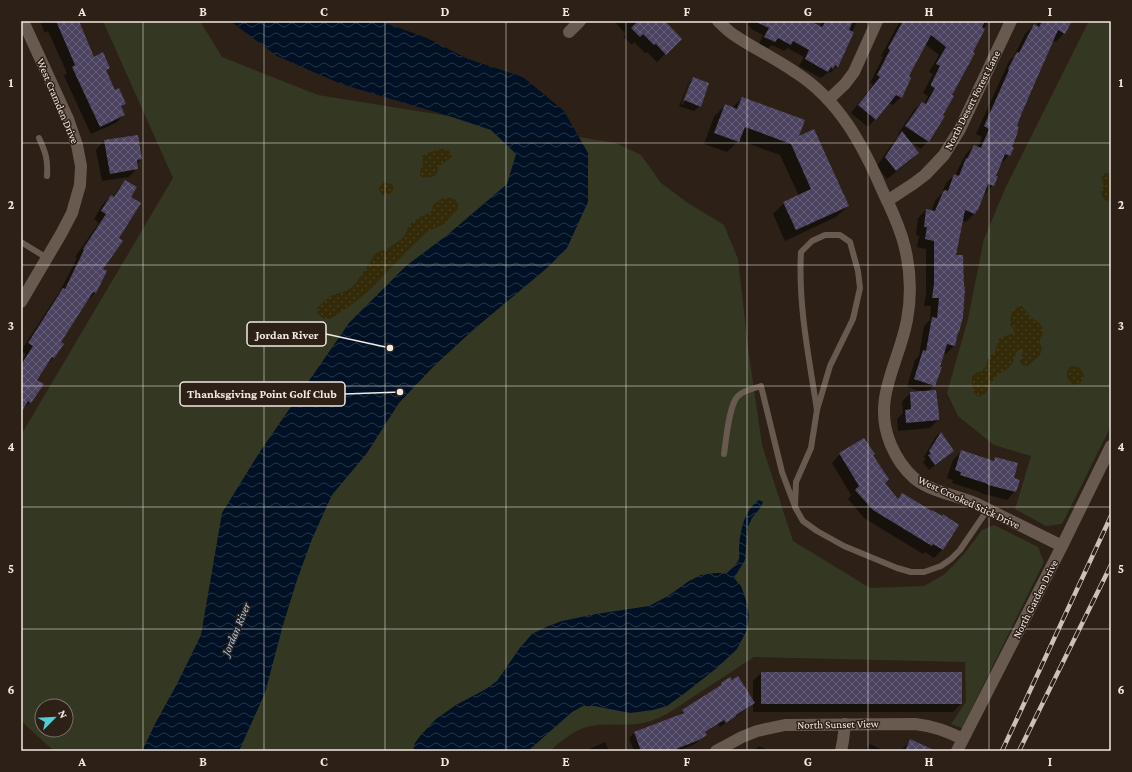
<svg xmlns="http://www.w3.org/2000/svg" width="1132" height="772" viewBox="0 0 1132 772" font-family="'Crimson Pro',serif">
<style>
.green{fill:#343823;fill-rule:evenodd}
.sand{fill:url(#sand-dots)}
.water{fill:url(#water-waves)}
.shadow{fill:#0007;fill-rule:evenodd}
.building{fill:url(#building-cross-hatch)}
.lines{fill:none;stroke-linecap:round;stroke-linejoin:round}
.lane{stroke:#685a4f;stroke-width:6}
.street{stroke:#685a4f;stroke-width:12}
.rail-casing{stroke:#cbc1bb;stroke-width:4.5}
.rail{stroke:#2c2017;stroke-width:3;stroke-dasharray:9;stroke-linecap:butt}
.grid{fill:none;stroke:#f2e9e3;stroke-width:1;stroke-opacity:0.55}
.labels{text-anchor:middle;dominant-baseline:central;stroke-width:3;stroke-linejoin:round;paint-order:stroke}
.street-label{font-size:11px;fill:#f2e9e3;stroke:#2c2017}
.water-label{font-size:12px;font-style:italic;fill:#a1cbfa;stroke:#2c2017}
.leader{fill:none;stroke:#f2e9e3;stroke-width:1.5}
.callout-dot{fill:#f2e9e3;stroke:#2c2017;stroke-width:1.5}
.callout{fill:#2c2017;stroke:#f2e9e3;stroke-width:1.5}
.callout-label{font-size:12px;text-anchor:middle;font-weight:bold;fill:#f2e9e3}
.neatline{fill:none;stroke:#f2e9e3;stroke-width:1.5}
.grid-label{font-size:13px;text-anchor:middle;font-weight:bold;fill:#f2e9e3}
</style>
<defs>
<pattern id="sand-dots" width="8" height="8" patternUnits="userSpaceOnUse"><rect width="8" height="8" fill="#322a08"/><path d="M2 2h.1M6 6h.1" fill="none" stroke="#463f20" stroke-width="1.8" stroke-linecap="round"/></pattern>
<pattern id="water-waves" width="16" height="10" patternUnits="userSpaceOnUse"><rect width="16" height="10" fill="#001125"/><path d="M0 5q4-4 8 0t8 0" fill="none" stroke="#263444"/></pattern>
<pattern id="building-cross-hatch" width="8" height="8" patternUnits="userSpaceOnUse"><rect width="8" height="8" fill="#4c4361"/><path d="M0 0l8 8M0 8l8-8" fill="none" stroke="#665e78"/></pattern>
</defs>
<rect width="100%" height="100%" fill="#2c2017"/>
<path class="green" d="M103,21h97l22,36 96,38 298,48 25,12 20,28 27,20 36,22 14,34 10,89 14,97 31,96 77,47 54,-2 21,-12 19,-20 18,-24 12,-5 44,22 6,15 -82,166 -11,-4 15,-22 -1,-40 -211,-5 -87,57c-10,5 -20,9 -30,10 -19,2 -39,-2 -56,5 -13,6 -21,13 -31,22h-496l-33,-30v-286l152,-257zM42,706h24v24h-24z
M1089,21h22v405l-49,98 -16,2 -31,-17 16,-53 -37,-11 -36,-29 -11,-23 21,-74 16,-80 21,-50z"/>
<path class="sand" d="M440,149c6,0 9,0 12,6l-1,3 -12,8 -3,9 -5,2 -7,1 -4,-2v-6l3,-4 -1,-10c5,-4 12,-4 18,-7z
M1105,173h6v27l-5,1c-6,-6 -6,-9 -2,-16l-2,-3v-5z
M384,182l7,2 3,2 -2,6 -5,3 -4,1 -4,-6 1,-4z
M447,197l8,2 3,5v5l-14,15 -17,8 -22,21 -36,38 -22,17 -17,11h-6l-6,-5 -2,-5 14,-13 15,-5 6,-3 5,-5 3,-5 10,-14 5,-9 4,-3 10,-4 12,-8 5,-5 4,-10 11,-8 9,-4 3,-3 1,-5 8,-6z
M1022,306c3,3 5,7 8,10 4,5 12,6 13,14 1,8 -7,7 -1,18l-2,7 -12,11 -6,-1 -2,-3 3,-10 -2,-3c-8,2 -5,9 -9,15 -5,6 -6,6 -12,9 -6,4 -12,14 -14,20l-7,4c-8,-4 -7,-13 -7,-21l3,-3 7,-2 4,-5 2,-8 7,-6 4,-14 15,-5v-3l-4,-5c1,-10 0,-17 12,-19z
M1071,366c8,0 12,3 13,11l-4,6 -6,2c-8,-5 -10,-13 -3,-19z"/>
<path class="water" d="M230,21h150l47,17 41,21 55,18 41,34 24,42v49l-21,46 -20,20 -74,62 -39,36 -35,37 -32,50 -35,42 -20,44 -15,41 -14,45 -18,68 -26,58h-97l14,-29 21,-38 24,-49 21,-122 39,-63 88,-127 57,-57 40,-30 61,-52 9,-30 -25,-24 -39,-13 -111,-33 -64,-28z
M759,500l4,2 -2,5 -9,11 -4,9 -3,33 -11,18 7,8 5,14 3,16 -2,14 -10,19 -19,18 -33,26 -18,13 -14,4 -23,3 -36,-7h-11l-11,6 -44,39h-115l2,-8 5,-7 16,-17 20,-14 30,-16 11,-8 22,-32 13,-15 14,-7 16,-6 34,-7 53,-8 19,-10 21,-15 12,-6 14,-2h12c3,-3 9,-8 11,-12 2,-3 1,-9 1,-13 1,-17 5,-38 20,-48z"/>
<path class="shadow" d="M40,21h37l17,37 15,9 -4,4 10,20 10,12 -5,5 4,7 -8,8 -25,11 -27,-58 3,-3 -19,-42 -3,2z
M617,21h46l18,18 -24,23 -10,-10 -2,1 -11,-11 -2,3 -9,-8 3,-3 -11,-12z
M744,21h63l12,6 4,-6h34l-14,34 -6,11 -7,7 -1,-1 -8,6 -22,-12 5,-9 -17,-9 -3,3 -12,-6 -4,3 -9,-4 4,-9 -10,-5z
M900,21h88l-17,31 -43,89 -7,8 -12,-8 9,12 -8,8 -23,18 -10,-13 17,-25 5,-6 -1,-1 16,-24 8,-7 2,1 4,-8 -5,-3 10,-19 -4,-2 10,-17 -14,-11 -17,33 -7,20 -8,8 -5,-2 -13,16 -7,8 -17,-14 22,-28 -3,-2 13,-26 -2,-1z
M1039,21h32l-7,12 -8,9 -3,-2 -37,87 -7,28 -8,9 -1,-1 -7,22 -8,9 -2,-1 -9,21 -8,8 -4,-2 -8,36 4,76 -1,2 -3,12 -8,8 -3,-1 -9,32 -6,7 10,28 -8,8 -32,3 -1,-12 6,-6 -1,-11 8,-9 13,-1 -16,-5 8,-27 4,-4 5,-30 6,-6 1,-14h-7l2,-13v-44l-9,-2 2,-11 -3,-1 2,-17 8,-8 5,1 4,-10 7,-8 4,-10 9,-8 11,-21 8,-8 3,2 5,-11 -6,-3 33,-73 5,-5 11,-22 9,-9 2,2z
M693,78l7,28 -6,5 -15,-5 9,-22zM689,83h3l-9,22 -2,-1z
M742,98l55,40 51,68 -12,11 -51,24 -12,-27 11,-11 15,-7 -19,-41 -41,-15 -12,12 -23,-8 10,-27 11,-12 7,3z
M137,136l4,23 -4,5v4l-8,9 -27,4 -6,-31 8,-9z
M125,181l5,16 -13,41 -15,32 4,2 -11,21 -8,8 -28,41 3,2 -9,14 -7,8 -11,14 -5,22 -9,9v-48l5,-9 -5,-3 35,-54 3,-4 18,-35 -2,-1 24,-34 -5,-4 9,-15 8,-8 2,1 5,-8z
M940,433l13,18 -6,5 -18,14 -6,-8 3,-3 -2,-2 11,-19z
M961,452l32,9 2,-3 18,21 2,12 -8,9 -27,-7v-1l-28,-9 1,-3 -6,-2 6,-18z
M840,454l32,1 12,28 13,16 5,-5 39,23 17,8 -16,25 -8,8 -9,-6 -2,2 -59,-36 -16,-19 3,-4 -19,-32z
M761,673l200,31 -8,8h-200v-8l-5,4 -28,19 -2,-3 -14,9 1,2 -5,5 -7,5 -16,6h-43l-5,-13 5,-5 43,-16 6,-6 33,-22 5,-5 32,17v-20z
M911,740l18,11h-27l2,-4z
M605,742l4,9h-24z
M870,744l14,7h-21z
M759,746l11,5h-16z"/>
<path class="building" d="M56,21h23l15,36 9,-5 7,16 -4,2 9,20 4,-2 7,16 -5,2 4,9 -25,12 -28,-60 3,-2z
M638,21h27l17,18 -16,16 -10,-11 -2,1 -11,-11 -3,3 -9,-9z
M754,21h56l12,6 4,-6h27l-4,9 5,2 -16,35 -3,-2 -2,4 -2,-2 -3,5 -23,-13 4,-9 -16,-9 -2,4 -13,-7 -3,4 -11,-5 5,-9z
M903,21h82l-3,6 3,2 -12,23 2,1 -23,42 2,1 -11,19 2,1 -16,26 -24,-16 17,-24 4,2 9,-16 -4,-2v-2l9,-18 -4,-2 10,-17 -15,-12 -22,41 2,2 -9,20 -6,-3 -20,25 -18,-15 22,-28 -3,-2 13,-25 -2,-2z
M1041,21h31l-7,13 -7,-4 -37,85 -4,11 2,1 -2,5h1l-6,15 2,1 -4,8 -5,-2 -9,22h2l-4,10 -6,-2 -10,26h-1l-2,4 -10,-4 -9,45h7l1,31 1,1 -2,30 -4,15h-1l-3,14 -8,-2 -7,23h2l-7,19 -21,-7 9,-29 3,1 6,-34 5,1 2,-20h-7l2,-14v-43l-9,-2 2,-12h-3l2,-18 9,2 8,-19 2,-2 3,1 6,-17 5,2 7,-18 1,1 7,-14 7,3 8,-19 -5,-3 25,-56 -1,-1 9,-17 2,1 15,-29 5,3 3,-5z
M693,77l16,6 -8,24 -17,-7z
M742,97l63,23 -6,16 15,-7 35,77 -53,24 -13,-28 28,-13 -20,-45 -46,-17 -6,15 -25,-9 11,-29 12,5z
M902,131l17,22 -23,18 -11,-14z
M138,135l4,24 -5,1 1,9 -28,5 -6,-34z
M125,180l12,7 -6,10 10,6 -22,35 4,3 -20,28 4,2 -11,22 -3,-1 -32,50 3,2 -10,14 -2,-1 -15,23 7,4 -13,19 -3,-2 -7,12v-48l12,-19 -5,-3 35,-55 2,1 19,-39 -1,-1 23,-35 -5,-3 10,-16 3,2z
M936,390l3,24v6l-33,3 -1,-13 6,-1 -1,-17z
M941,432l13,19 -19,14 -7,-10 3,-1 -2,-3z
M864,438l11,16 -2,1 11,17 5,7 -4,4 13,16 4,-6 30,18v-1l10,6 1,-2 16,11 -16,25 -10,-6 -1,2 -59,-36 -18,-20 4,-4 -20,-33z
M961,450l33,11 1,-4 23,6 -4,15 6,2 -4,12 -28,-7v-1l-28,-9 1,-3 -6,-2z
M761,672h201v32h-201z
M738,676l17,27 -19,12v1l-10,7 -2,-3 -19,12 2,3 -8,5 -28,11h-30l-7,-19 50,-19 -2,-3 39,-25v-2l9,-6 2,3z
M910,739l26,12h-31z"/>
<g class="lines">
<path class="lane" d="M39,138c7,15 9,22 8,38
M21,242l26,16
M817,410c-8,-52 -19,-105 -16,-158l11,-11 13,-6h15l10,7 8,29 2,17 -7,31 -23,47 -13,44 -6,38 -15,34 -1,25 8,14 14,10 27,15 53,22 14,4h13l17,-6 10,-7 9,-9 28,-41
M724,454c2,-13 5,-50 14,-58 6,-6 15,-7 23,-10l21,86 12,32"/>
<path class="street" d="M718,21c5,5 10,10 16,14 19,13 41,23 61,37 44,28 68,73 88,120 7,14 14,30 19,45 8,26 10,56 5,83 -8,44 -36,79 -16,125 5,12 13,24 23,33 17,14 43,17 63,26l85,42
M569,32l11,-11
M828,100l17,-16 9,-12 23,-51
M887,201l26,-17 12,-9 19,-20 16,-26 51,-108
M21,302l40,-68 11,-21 8,-28 1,-19 -4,-21 -9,-26 -45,-98
M716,751l26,-14 15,-6 28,-6 130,-1c19,2 31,7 48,15
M841,751l2,-10 2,-17
M957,751l105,-205 49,-100"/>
<g class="rail-casing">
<path id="rail" d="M1002,751l109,-235
M1019,751l92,-186"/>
</g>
<use href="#rail" class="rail"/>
</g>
<path class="grid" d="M143,21v730M264,21v730M385,21v730M506,21v730M626,21v730M747,21v730M868,21v730M989,21v730M21,143h1090M21,265h1090M21,386h1090M21,507h1090M21,629h1090"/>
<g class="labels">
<g class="street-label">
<text transform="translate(972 100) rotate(-63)">North Desert Forest Lane</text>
<text transform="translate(58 101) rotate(67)">West Cramden Drive</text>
<text transform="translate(969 502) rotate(25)">West Crooked Stick Drive</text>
<text transform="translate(1035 599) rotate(-63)">North Garden Drive</text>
<text transform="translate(838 724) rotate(-1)">North Sunset View</text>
</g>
<g class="water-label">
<text transform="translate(236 629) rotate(-67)">Jordan River</text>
</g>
</g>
<path class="leader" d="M390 348L326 334M400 392L345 394"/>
<g class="callout-dot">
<circle cx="390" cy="348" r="4"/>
<circle cx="400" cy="392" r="4"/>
</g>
<g class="callout">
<rect x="247" y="322" width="79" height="24" rx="4"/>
<rect x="180" y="382" width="165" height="24" rx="4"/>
</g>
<g class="callout-label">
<text x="287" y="339">Jordan River</text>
<text x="262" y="398">Thanksgiving Point Golf Club</text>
</g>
<rect width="1132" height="772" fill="none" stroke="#2c2017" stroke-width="44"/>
<g transform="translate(54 718) rotate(66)"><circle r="19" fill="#2c2017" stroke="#7b7069"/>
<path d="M0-3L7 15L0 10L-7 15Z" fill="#52ccd5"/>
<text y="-6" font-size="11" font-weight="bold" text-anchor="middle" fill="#f2e9e3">N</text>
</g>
<rect x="22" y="22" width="1088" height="728" class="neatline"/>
<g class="grid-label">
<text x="82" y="16">A</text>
<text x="203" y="16">B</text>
<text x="324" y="16">C</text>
<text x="445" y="16">D</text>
<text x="566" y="16">E</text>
<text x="687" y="16">F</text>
<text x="808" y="16">G</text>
<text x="929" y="16">H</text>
<text x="1050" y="16">I</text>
<text x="11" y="87">1</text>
<text x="1121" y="87">1</text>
<text x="11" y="209">2</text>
<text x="1121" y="209">2</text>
<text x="11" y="330">3</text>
<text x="1121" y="330">3</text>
<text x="11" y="451">4</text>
<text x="1121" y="451">4</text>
<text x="11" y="573">5</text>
<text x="1121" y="573">5</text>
<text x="11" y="694">6</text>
<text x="1121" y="694">6</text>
<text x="82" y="766">A</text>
<text x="203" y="766">B</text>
<text x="324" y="766">C</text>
<text x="445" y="766">D</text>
<text x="566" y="766">E</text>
<text x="687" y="766">F</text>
<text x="808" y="766">G</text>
<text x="929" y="766">H</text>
<text x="1050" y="766">I</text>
</g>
</svg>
